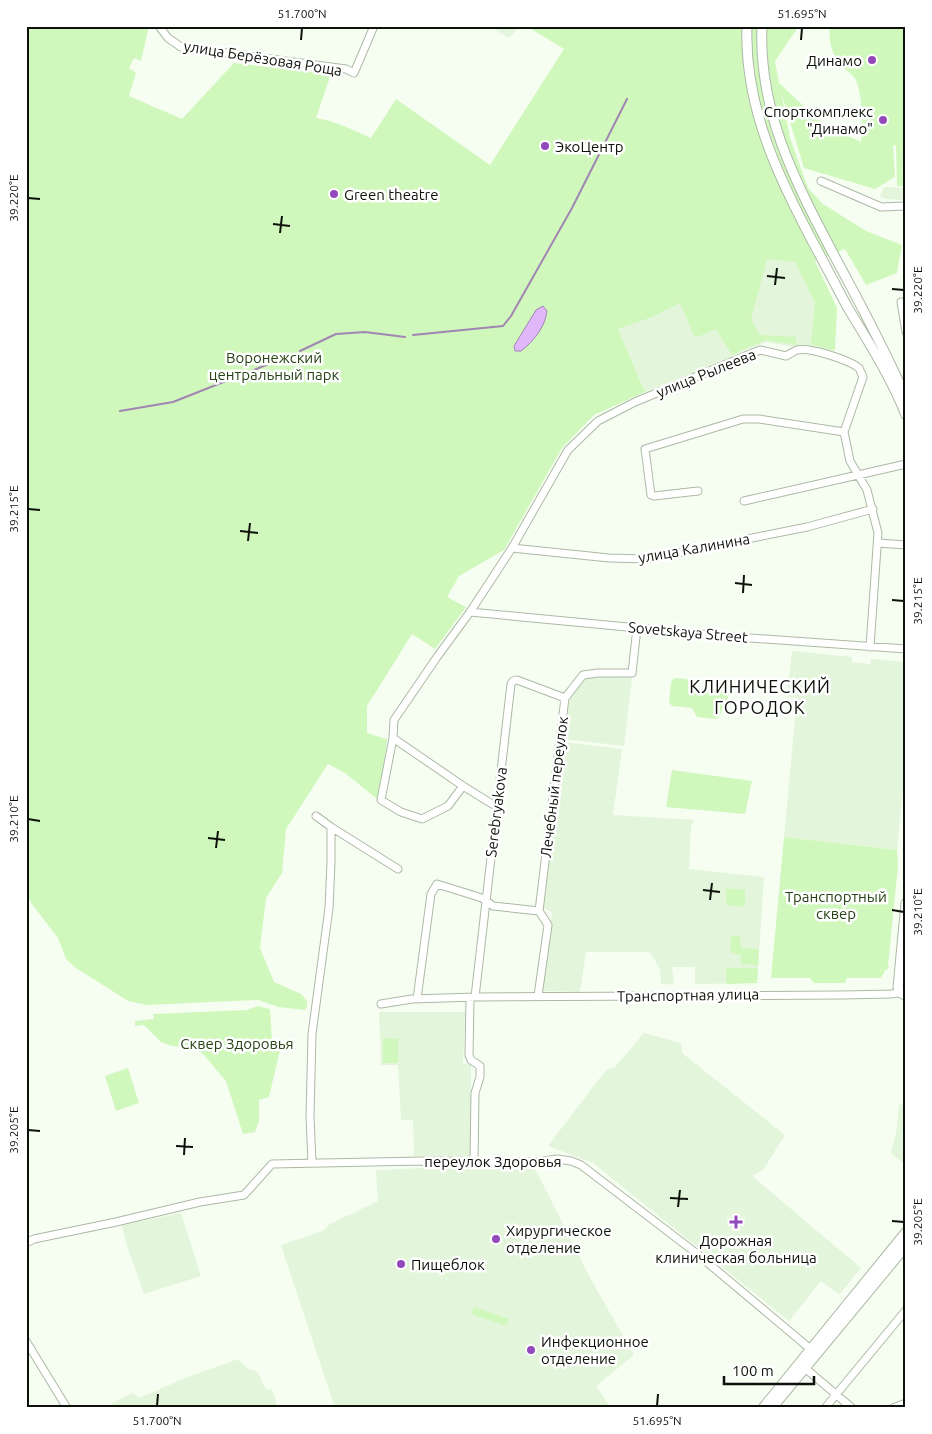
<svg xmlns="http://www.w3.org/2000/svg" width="932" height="1434" viewBox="0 0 932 1434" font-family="Ubuntu,sans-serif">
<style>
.built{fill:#e3f5da}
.green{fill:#d1f8bc}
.water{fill:#e0b7fa;stroke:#a185b2}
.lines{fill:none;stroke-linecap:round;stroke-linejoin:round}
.stream{stroke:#a185b2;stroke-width:2}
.minor-casing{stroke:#acb9a5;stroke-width:9}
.major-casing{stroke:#acb9a5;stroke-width:11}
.minor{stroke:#fff;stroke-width:7}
.major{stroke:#fff;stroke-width:9}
.ticks{fill:none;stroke:#0d110a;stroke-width:2}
.poi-dot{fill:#9349bb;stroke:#fff;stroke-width:2}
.labels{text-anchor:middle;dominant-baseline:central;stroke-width:5;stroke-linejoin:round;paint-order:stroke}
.street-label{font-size:15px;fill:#0d110a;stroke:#fff}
.poi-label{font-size:15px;fill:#0d110a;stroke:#fff;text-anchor:start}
.park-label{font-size:15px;fill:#274315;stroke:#fff}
.quarter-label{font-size:18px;letter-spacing:1px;fill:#0d110a;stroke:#fff}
.neatline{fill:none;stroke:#0d110a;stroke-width:2}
.ticks-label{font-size:12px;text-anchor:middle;fill:#0d110a}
</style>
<rect width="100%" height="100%" fill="#f6fef2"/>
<path class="built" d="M489,26h31l-11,12z
M884,187l22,1v12l-21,-1 -5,-3z
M762,257l48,6 24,50 -3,40 -65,-11 -121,50 -27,-63z
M792,651l60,6v5l18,2 1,-5 35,3v98l-9,90 -113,-13 13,-139 -10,-1z
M586,676l46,2 -8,68 -60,-7 6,-42z
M563,742l59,7 -9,66 81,5 -3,6 -2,43 75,8 -7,106 -62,1v-17h-23l2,17h-13l-1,-15 -10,-17h-64l-6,40 -37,-1 9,-79 -9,-4z
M379,1012h86l-2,52h8v93l-57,-1 -1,-36h-12l-3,-55h-17z
M644,1033l37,10 1,10 103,82 -22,35 -11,6 109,92 -22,27 -18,-14 -32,40 -196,-158 -45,-17 58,-76 9,-3z
M899,1104l7,1v61l-15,-13 6,-25z
M424,1168l111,1 59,116 40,70 -38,31 15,22h-276l-54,-163 42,-14 7,-7 48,-23 -2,-31z
M181,1213l20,63 -57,18 -17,-48 -5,-21z
M238,1359l9,9 11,4 8,18 6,-1 6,19h-164l-2,-5 21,-10 6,5 49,-21z"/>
<path class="green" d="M26,26h123l-8,35 -7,-3 -5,10 7,5 -7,23 53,23 52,-56 97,11 -15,44c20,3 37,12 55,20l25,-39 94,66 74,-116 -38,-23h273l-24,35 4,22 44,41 38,18c1,-19 2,-44 -5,-62 -3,-6 -10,-9 -14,-14 -10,-11 -14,-25 -12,-40h76v160h-9l-1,-41 -3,1 2,31 -20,12 -71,-21 -23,-76 9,46 18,50 15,16 43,27 36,14 -5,28 -31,12 -21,-36 -30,12 22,47 -2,43 -24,-7 4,-41 -20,-41 -28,-3 -16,61 9,15 36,2v8l-31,-5 -33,15 -16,-26 -21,9 -15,-35 -28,14 -34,12 27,63 -51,23 -32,33 -58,102 -45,26 -12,21 19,10 -31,42 -23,-15 -45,72v27l20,6 -5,42 -5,18 -32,-26 -17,-9 -42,65 -4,44 -16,25 -6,50 14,34 27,12 6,7v5l-2,4 -27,-3 -20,-7 -111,5 -19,-4 -52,-33 -10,-9 -8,-21 -27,-35 -5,-12z
M674,678l13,1 9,13h6l3,-4 8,1v-5l18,2 1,3 -13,28 -3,2 -19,-2 -5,-9 -20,-2 -3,-4 2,-19z
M672,770l80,11 -7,33 -79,-7z
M784,837l113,13 1,16 -10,99 1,2 -2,3 -1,-1 -5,9h-34l-2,5h-31l-4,-5h-39z
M726,888l19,2v17l-19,-2z
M731,936h9l1,12 18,1 -1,16 -17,-1v-9l-11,-3z
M726,968h32l-1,15 -31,1z
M258,1006l12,3 2,31 8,10 -11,47 -10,3v21l-4,11 -12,2 -17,-53 -22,-26 -9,-7 -23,-2 -11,-4 -17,-17 -9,1v-5l19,-2 -1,-5 94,-4z
M383,1038l15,1v24h-15z
M128,1068l11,35 -23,8 -11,-35z
M474,1307l35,12 -3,7 -34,-12z"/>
<path class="water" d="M543,306l4,5c-2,16 -13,30 -26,40h-6l-1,-5 22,-36z"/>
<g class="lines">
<path class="stream" d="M413,335l90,-9 8,-10 61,-108 55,-109
M300,351l36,-17 29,-2 40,5
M120,411l53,-9 121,-48"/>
<g class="minor-casing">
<path id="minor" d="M159,26l9,12 13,9 165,22 8,4 20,-47
M821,181l60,26 25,-1
M906,302h-5l5,30
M844,432l6,29 17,29 11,43 -8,114
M698,491l-44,5 -3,-1 -6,-46 98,-30h16l85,13
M744,501l162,-37
M878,543l28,2
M512,548l97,10 38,1 160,-32 66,-18
M470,612l252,24 184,13
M393,738l-12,62 20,12 21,7 26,-13 15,-20
M497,805l-5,-1 -29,-18 -70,-48 1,-18 43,-63 33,-45 42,-64 56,-98 30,-29 37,-19 125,-52 26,6c4,-2 8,-5 11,-6 13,-3 52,10 62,18l4,9 -19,55
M316,816l15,11
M538,996l10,-71 -9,-14 26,-213 18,-23 15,-2h34l5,-45
M475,997l36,-313 2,-3 4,-1 48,18
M470,998l-1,57 2,5 9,6v11l-5,16 -1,69
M417,999l14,-105 6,-10 45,14 11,8 46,5
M381,1004l31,-5 63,-2 367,-2 49,-1 14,-2
M312,1163l-2,-47 2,-82 17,-126 2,-46v-35l67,42
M26,1243l8,-4 82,-17 84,-20 44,-7 28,-31 150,-3 113,1 23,-3 13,2 10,4 115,88 118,99
M26,1341l41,67
M805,1368l47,40
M825,1408l81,-98
M893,1408l13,-5"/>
</g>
<g class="major-casing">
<path id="major" d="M747,26c-3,81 32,153 69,222 11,20 21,40 32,60 21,35 43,69 58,107
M762,26c-4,87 35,159 74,233 25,46 49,91 70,139
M906,903l-8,84 2,5 6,4
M763,1408l143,-176
M772,1408l134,-162"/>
</g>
<use href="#minor" class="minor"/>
<use href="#major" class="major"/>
</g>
<path class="ticks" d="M301,40l1,-12M801,40l1,-12M28,198l12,1M273,224l17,2M280,233l2,-17M767,276l18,2M775,285l2,-17M892,289l12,1M28,509l12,1M240,531l18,2M248,541l2,-18M735,583l17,2M743,593l1,-18M892,600l12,1M28,819l12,2M208,838l17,2M216,848l2,-17M703,890l17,2M710,900l2,-17M892,910l12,2M28,1130l12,1M176,1146l17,1M184,1155l1,-17M670,1198l18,1M678,1207l2,-17M892,1221l12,1M157,1406l1,-12M657,1406l1,-12"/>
<g class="poi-dot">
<circle cx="872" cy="60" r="5"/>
<circle cx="883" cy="120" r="5"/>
<circle cx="545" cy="146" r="5"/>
<circle cx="334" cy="194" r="5"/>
<path d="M733.5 1214.5h5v5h5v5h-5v5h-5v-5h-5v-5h5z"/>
<circle cx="496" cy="1239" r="5"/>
<circle cx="401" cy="1264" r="5"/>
<circle cx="531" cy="1350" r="5"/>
</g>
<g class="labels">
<g class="street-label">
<text transform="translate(263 58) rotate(9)">улица Берёзовая Роща</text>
<text transform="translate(706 373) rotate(-22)">улица Рылеева</text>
<text transform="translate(694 548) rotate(-10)">улица Калинина</text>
<text transform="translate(688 632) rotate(5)">Sovetskaya Street</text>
<text transform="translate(554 787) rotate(-83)">Лечебный переулок</text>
<text transform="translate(496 812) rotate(-83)">Serebryakova</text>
<text transform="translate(688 995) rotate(-1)">Транспортная улица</text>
<text x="493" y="1161">переулок Здоровья</text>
</g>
<g class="poi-label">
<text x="862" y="60" text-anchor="end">Динамо</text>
<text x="873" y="111" text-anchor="end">Спорткомплекс<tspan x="873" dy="17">"Динамо"</tspan></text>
<text x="555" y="146">ЭкоЦентр</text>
<text x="344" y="194">Green theatre</text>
<text x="506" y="1230">Хирургическое<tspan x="506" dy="17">отделение</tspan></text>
<text x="736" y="1240" text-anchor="middle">Дорожная<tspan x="736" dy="17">клиническая больница</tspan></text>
<text x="411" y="1264">Пищеблок</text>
<text x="541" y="1341">Инфекционное<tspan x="541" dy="17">отделение</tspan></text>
</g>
<g class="park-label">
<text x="274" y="357">Воронежский<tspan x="274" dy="17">центральный парк</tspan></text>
<text x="836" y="896">Транспортный<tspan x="836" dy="17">сквер</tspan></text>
<text x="237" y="1043">Сквер Здоровья</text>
</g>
<g class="quarter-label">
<text x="760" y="686">КЛИНИЧЕСКИЙ<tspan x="760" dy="21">ГОРОДОК</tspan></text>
</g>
</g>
<rect width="932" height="1434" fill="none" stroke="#ffffff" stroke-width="55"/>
<path d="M724 1376v8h90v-8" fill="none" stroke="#0d110a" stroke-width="2.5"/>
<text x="732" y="1376" font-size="15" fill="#0d110a" stroke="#ffffff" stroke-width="4" paint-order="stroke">100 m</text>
<rect x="28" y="28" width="876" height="1378" class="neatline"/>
<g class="ticks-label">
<text x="302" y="18">51.700°N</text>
<text x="802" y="18">51.695°N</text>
<text transform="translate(14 198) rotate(-90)" y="4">39.220°E</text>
<text transform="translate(918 290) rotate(-90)" y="4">39.220°E</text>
<text transform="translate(14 509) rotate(-90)" y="4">39.215°E</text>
<text transform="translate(918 601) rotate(-90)" y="4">39.215°E</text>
<text transform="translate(14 819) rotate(-90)" y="4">39.210°E</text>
<text transform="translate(918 912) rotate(-90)" y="4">39.210°E</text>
<text transform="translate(14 1130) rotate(-90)" y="4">39.205°E</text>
<text transform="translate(918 1222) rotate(-90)" y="4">39.205°E</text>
<text x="157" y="1425">51.700°N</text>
<text x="657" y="1425">51.695°N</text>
</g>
</svg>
